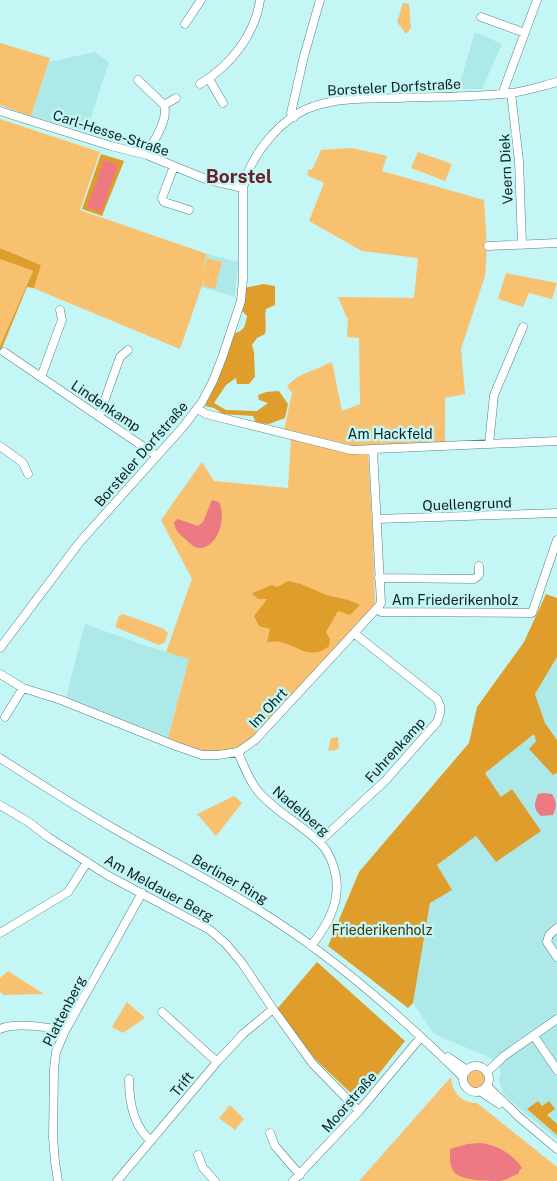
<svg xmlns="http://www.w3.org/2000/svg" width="557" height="1181" viewBox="0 0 557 1181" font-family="'Public Sans',sans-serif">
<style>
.built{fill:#aee9e9}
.green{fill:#f8c16f}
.forest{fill:#df9e2c}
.water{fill:#ed7983}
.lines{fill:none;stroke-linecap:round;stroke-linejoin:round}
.minor-casing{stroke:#548283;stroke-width:9}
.minor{stroke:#fff;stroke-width:8}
.labels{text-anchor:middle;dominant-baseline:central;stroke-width:5;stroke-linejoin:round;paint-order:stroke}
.street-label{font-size:14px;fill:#0d2021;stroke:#c4f6f6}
.park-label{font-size:14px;fill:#4b3102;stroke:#c4f6f6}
.district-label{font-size:19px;font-weight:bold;fill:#66212a;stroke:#c4f6f6}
</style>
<rect width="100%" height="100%" fill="#c4f6f6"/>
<path class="built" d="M475,32l27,12 -20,45h-24z
M95,52l14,10 -23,70 -55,-16 18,-54z
M207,254l31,8 -3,35 -34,-10 4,-10 -4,-1z
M85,624l59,21 45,14 -21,79 -102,-41z
M557,657v83l-12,-17 -10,-29z
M534,734l2,7 -7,8 25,26 3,-2v366l-42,-34 -12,-12 -4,-13 2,-10 -10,-12 -57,-24 -21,-31 24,-138 39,-29 37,-47 -12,8 -16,-25z"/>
<path class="green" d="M403,3l6,1 2,24 -5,6 -9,-12z
M0,43l50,15 -19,58 -31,-11z
M0,119l100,33 -20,58 127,44 -6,22 6,-18 15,4 -7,27 -12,-3 2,-9 -25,72 -147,-61 8,-23 -41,-17z
M352,148l35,8 -5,15 102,29 3,48 -2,28 -24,73 4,45 -20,4v44l-92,4 -69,-16 8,-37 -5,-7 10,-9 35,-15 10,49 18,-7 -1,-66 -12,-1 1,-19h-1l-9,-21 76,1 4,-40 -56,-7 -53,-30 15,-38 -17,-8 2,-6 3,1 9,-20z
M418,152l34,12 -7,17 -34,-13z
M0,259l33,12 -33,75z
M506,273l51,10 -5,16 -23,-6 -6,14 -25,-8z
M291,437l62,16h15l5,85 2,69 -122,131 -26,14h-27l-32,-14 21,-79 -23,-7 26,-73 -31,-59 41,-58 12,19 74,7z
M123,614l41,15 4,4 -3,9 -6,3 -44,-18 4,-11z
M338,737l1,11 -4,2 -7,1 3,-13z
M234,796l8,7 -26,33 -19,-22z
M8,971l36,23 -41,1 -3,-4v-13z
M127,1002l18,16 -22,15 -11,-6z
M465 1079a11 11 0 1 1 22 0a11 11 0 1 1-22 0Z
M451,1077c1,16 11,26 26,26l80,64v14h-198z
M230,1105l14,14 -9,11 -16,-12z"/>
<path class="forest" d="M101,154l23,7 -22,55 -20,-7z
M0,248l41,17 -7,23 -7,-1 -27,66v-7l33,-75 -33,-12z
M263,284l12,2v19l-9,4c-2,9 1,16 -1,25l-8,4 -5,7 2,7 1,25 -6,7h-12l-1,-6 -10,7 -12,18 12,7 31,1 11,-8 -9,-3 -1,-5 8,-3 13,-1 9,13 -3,14 -16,6 -13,-1 -3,-7 -30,-2 -9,-6 -9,-2 18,-39 12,-34c10,-2 10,-8 12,-17l-5,-5 2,-23z
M288,581l13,3 25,11 22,5 12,5 -10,10 -12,-4 -12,21 4,7 -1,7c-18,15 -31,0 -49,-4 -4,-1 -9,0 -13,0l3,-13 -11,-3 -5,-10 13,-17h-9l-6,-6 20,-8 5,2z
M546,594l11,4v59l-22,37 10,29 12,17v33l-4,2 -24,-26 7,-8 -2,-7 -49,39 16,24 11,-8 29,42 -45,31 -20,-26 -39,29 15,25 -22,13 -17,100 -5,5 -80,-62 31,-74 110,-129 8,-36 47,-65z
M317,962l88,79 -47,59 -45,-43 -36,-48z
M538,1101l4,5 7,-5 6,8 -8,6 10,9v11l-30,-26z"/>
<path class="water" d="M104,160l14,5 -17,47 -14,-5z
M212,500l7,2c7,14 1,43 -18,46 -7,1 -12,-6 -17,-10 -5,-4 -9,-8 -10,-16l4,-3 20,7 5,-4z
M543,793l9,1c5,8 5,13 1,21l-12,1c-8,-7 -7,-12 -3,-22z
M480,1143c17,2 32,10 42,25l-3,3v2c-6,3 -13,7 -19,8 -12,0 -38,0 -46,-9 -5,-7 -4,-15 -4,-23l17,-5z"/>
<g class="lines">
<g class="minor-casing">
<path id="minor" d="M481,17l44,16
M185,24l16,-24
M209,79l14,24
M138,80l26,25c5,16 -11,35 -17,50
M200,84c30,-18 55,-49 60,-84
M511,93l8,68 3,84
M504,94v-5l33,-89
M164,105l12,-7
M0,111l111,35 36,9 61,25 35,8
M294,117l-3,-4 13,-57 16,-56
M174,166l-12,32 2,4 25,8
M488,246l69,-3
M4,352l153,104
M41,377l21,-57 -2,-10
M198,409l8,5 145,36 206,-9
M99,416l21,-59 8,-7
M489,444l5,-49 29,-68
M0,446l23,17 5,11
M377,519l180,-6
M379,578l95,1 5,-4v-9
M378,609l3,3 151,1 25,-73
M0,648l79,-105 104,-116 19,-25 11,-21 9,-23 19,-57 2,-22v-91c7,-32 37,-70 69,-81 27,-10 59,-8 87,-9 36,-2 74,0 110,-5 16,-1 32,-7 48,-11
M0,674l23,14 38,12 115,46 26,9h16l20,-3 17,-12 124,-134 2,-3 -8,-153
M5,717l18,-29
M238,752c5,13 10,26 19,38 17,21 43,33 62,52 7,6 11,14 14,23 11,31 -3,57 -22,81
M0,758c37,24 75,48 113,70 55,32 114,60 167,96 64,42 128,99 183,153
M0,805l30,18 18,14 59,38 103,55 16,14 16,19 31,46 40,55 46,47
M319,842l67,-62 51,-58c4,-10 5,-14 0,-23l-82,-65
M557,928l-8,7 -2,7 10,15
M0,933l68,-41 19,-30
M162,1012l55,50
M0,1029c15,-7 49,-2 65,2
M534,1036l23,34
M448,1057l19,13
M463 1079a13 13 0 1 1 26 0a13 13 0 1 1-26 0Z
M487,1072l17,-16 53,-37
M129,1079c0,23 4,47 22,62
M487,1086l33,32 37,31
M480,1091l19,13
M270,1133l5,13 25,29
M198,1155l5,13 12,13
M58,1181l-3,-19 -2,-25 1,-68 2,-17 9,-21 77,-138
M117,1181l100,-119 26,-28 30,-25
M293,1181l66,-70 62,-74"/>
</g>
<use href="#minor" class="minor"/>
</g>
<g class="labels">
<g class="street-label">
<text transform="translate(394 87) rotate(-3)">Borsteler Dorfstraße</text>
<text transform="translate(111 133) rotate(18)">Carl-Hesse-Straße</text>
<text transform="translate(506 169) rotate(-93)">Veern Diek</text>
<text transform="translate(106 406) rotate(34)">Lindenkamp</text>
<text x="390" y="434">Am Hackfeld</text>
<text transform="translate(141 454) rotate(-49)">Borsteler Dorfstraße</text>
<text transform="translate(467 504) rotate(-2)">Quellengrund</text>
<text x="455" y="600">Am Friederikenholz</text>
<text transform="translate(268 708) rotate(-47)">Im Ohrt</text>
<text transform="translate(395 750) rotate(-48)">Fuhrenkamp</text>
<text transform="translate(301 811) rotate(40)">Nadelberg</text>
<text transform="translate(230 879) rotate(30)">Berliner Ring</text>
<text transform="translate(159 888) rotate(29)">Am Meldauer Berg</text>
<text transform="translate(64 1011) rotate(-63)">Plattenberg</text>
<text transform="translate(182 1084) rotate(-51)">Trift</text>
<text transform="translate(349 1102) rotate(-49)">Moorstraße</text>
</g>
<g class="park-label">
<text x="382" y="930">Friederikenholz</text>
</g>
<g class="district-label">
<text x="239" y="176">Borstel</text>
</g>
</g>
</svg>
